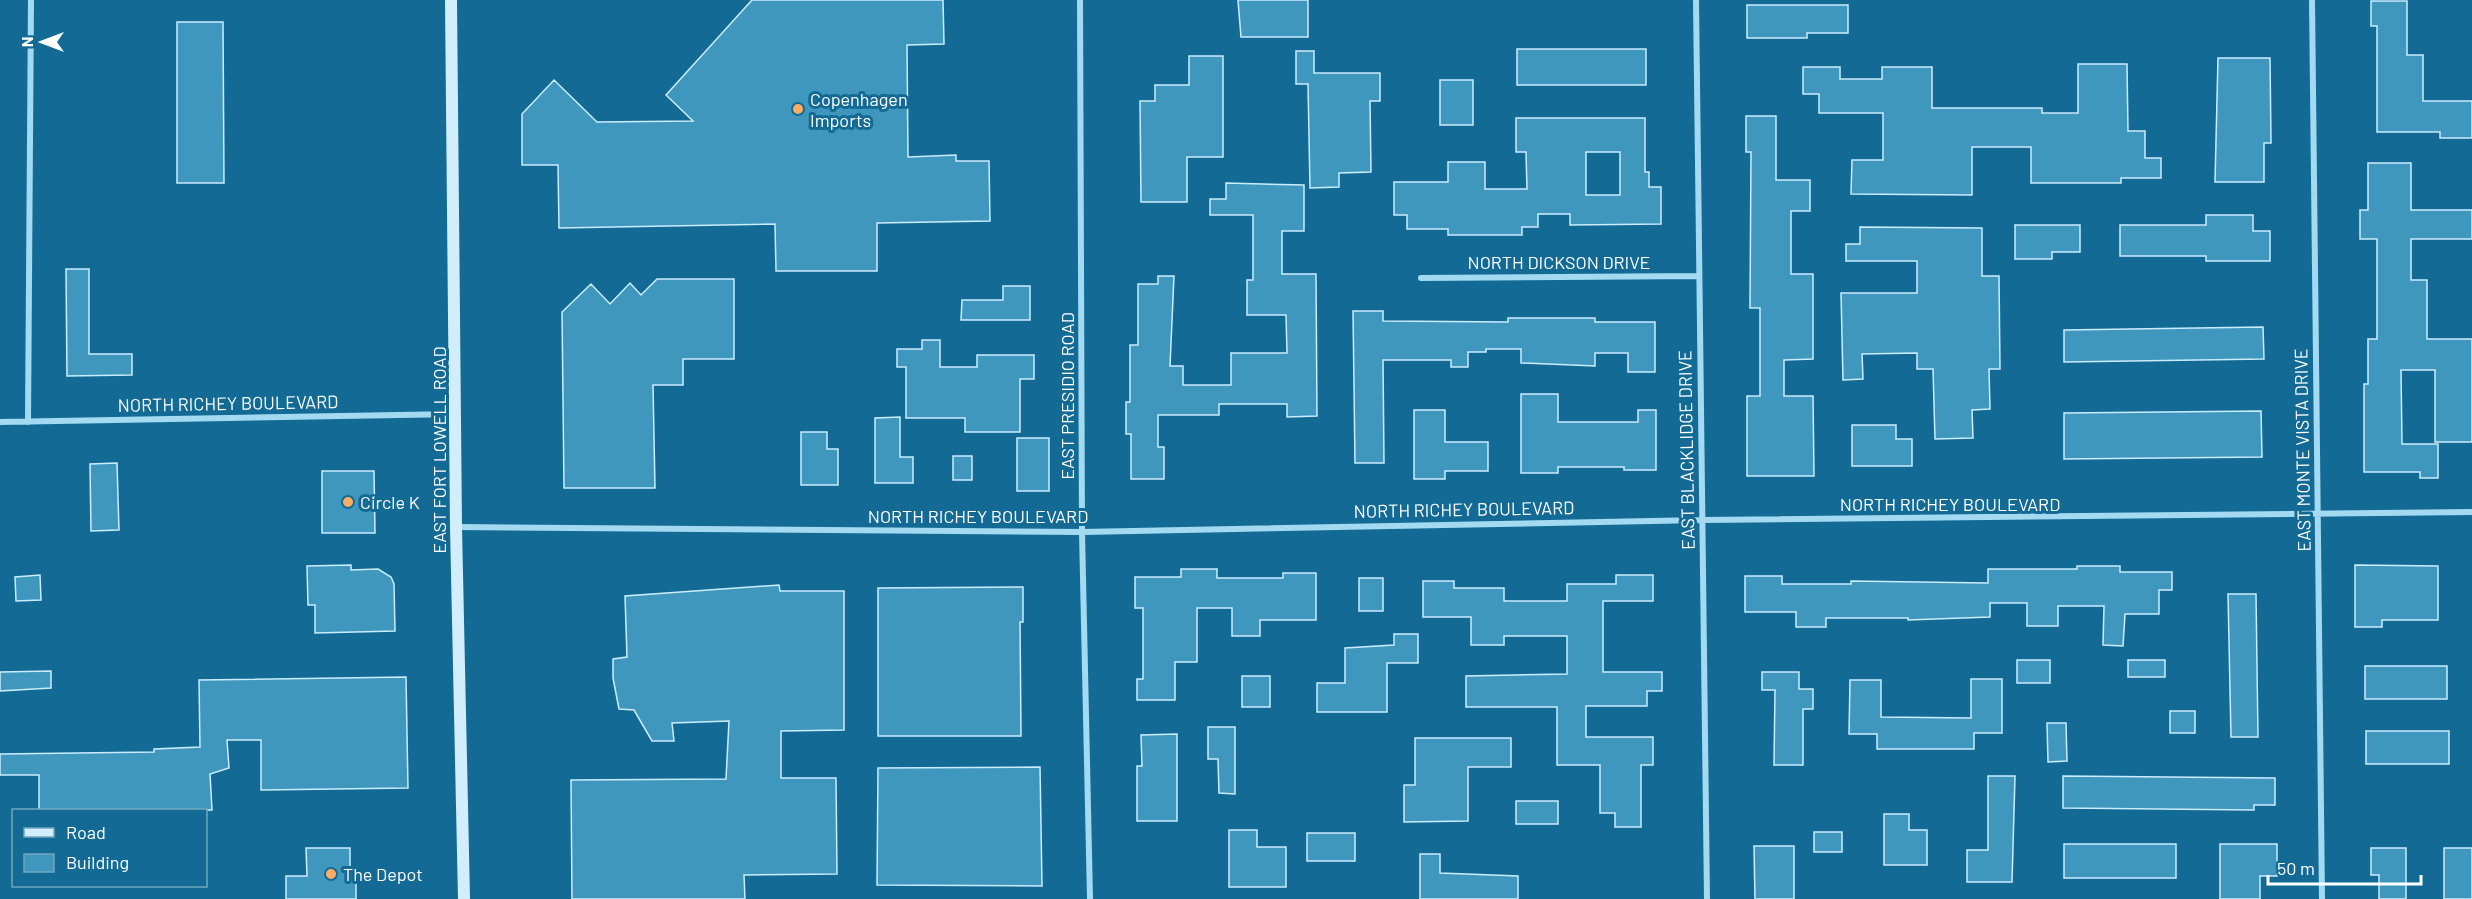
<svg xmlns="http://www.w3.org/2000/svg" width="2472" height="899" viewBox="0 0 2472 899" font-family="Barlow,sans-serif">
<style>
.building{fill:#4097be;stroke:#caedfd;stroke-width:1.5;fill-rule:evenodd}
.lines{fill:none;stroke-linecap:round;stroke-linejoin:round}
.minor{stroke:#a3daf2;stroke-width:6}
.secondary{stroke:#d2eefc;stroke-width:12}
.poi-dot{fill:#ffad64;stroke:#136b95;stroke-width:2}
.labels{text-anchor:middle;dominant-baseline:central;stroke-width:6;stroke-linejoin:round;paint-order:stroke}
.poi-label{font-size:18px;fill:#fff;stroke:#136b95;text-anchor:start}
.street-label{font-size:18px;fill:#fff;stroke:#136b95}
</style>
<rect width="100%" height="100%" fill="#136b95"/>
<path class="building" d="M752,0h191l1,44 -37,1 1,112 48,-2v6h33l1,60 -113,2v48h-101l-1,-47 -216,4 -1,-63h-36v-51l32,-34 43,42 96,-1 -27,-26z
M1238,0h70v37h-67z
M2371,1h36v54h16v46h49v37h-32v-6h-63v-106h-6z
M1747,5h101v28h-41v5h-60z
M177,22h46l1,161h-47z
M1517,49h129v36h-129z
M1296,51h18v22h66v28h-10l1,71 -32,1v14l-29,1 -2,-104h-12z
M1189,56h34v101h-36v45h-46l-1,-101h15v-16h34z
M2218,58h52l1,85h-7v39h-49z
M2078,64h49l1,67h17v27h16v20h-40v5h-90v-36h-59v48l-121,-1 1,-34h31v-47h-64v-19h-16v-27h37v12h42v-12h50v41h110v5h36z
M1440,80h33v45h-33z
M1746,116h30v64h34v31h-19v63h22v85l-29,1v36h29l1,80h-67v-80h13v-88h-10l1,-156h-5z
M1516,118h129v54h4v15h12v37l-91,1v-11h-32v13h-16v8h-74v-6h-41v-14h-13v-33h54v-20h37v27h42l-1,-37h-10zM1586,152h34v43h-34z
M2368,163h43v47h61v29h-61v41h16v59h45v103h-37v-72h-34l1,74h36v34h-18v-6h-56v-88h4v-45h9v-100h-17v-29h8z
M1226,183l78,2v46h-22v43h34l1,142 -30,1v-13h-68v11h-61v32h6v32h-33v-45h-5v-32h4v-57h8v-61h20v-8h16l-4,90h13v19h48v-32h56l-1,-38h-39v-35h6v-65h-43v-16h16z
M2206,215h47v16h17v30h-64v-5h-86v-31h86z
M2015,225h65v27h-28v7h-37z
M1860,227l122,1v48h17l1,93h-11l1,40 -18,1 1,28 -38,1 -2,-70h-16v-16l-55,1 1,25 -20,1 -2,-87h76v-32h-71v-17h14z
M66,269h23v85h43v21l-65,1z
M657,279h77v80h-51v26h-30l2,103h-91l-2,-176 29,-28 19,20 20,-21 11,12z
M1003,286h27v34h-69l1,-20h41z
M1353,311h30v10l125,1v-4h87v4h60v50h-27v-19h-33v13l-74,-3v-14h-35v3h-18v15h-17v-7h-68l1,103h-29z
M2263,327l1,32 -200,3v-32z
M922,340h18v27h37v-12h57v24h-14v53h-55v-14h-59v-51h-9v-18h25z
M1521,394h37v28h80v-12h18v60h-32v-3h-66v6h-37z
M1414,410h31v32h43v29h-43v8h-31z
M2261,411l1,46 -198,2v-46z
M900,417v40h13v26h-38v-65z
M1852,425h44v14h16v27h-60z
M801,432h26v17h11v36h-37z
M1017,438h32v53h-32z
M953,456h19v24h-19z
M117,463l2,67 -28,1 -1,-67z
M322,471h52l1,62h-53z
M351,565v5l27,-1 13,8 3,7 1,47 -80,2v-28h-7l-1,-39z
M2355,565l83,1v54h-56v7h-27z
M2077,566h43v6h52v18h-13v24h-34l-2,32 -20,-1 1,-39h-46v20h-31v-23h-37v14l-82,3v-2h-82v9h-30v-15h-51v-36h37v8h69v-3l137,2v-14h89z
M1181,569h36v9h66v-5h33v47h-56v16h-28v-28h-35v54h-22v38h-38v-21h6v-71h-8v-31h46z
M40,575l1,25 -25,1 -1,-24z
M1616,575h37v26h-50v71h59v19h-15v15h-61v31h67v28h-12v62h-26v-14h-15v-48h-43v-58h-91v-31l101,-2v-38h-63v9h-33v-28h-48v-36h31v7h50v13h63v-17h49z
M1359,578h24v33h-24z
M779,585l1,6h64v139l-63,1v47h55l1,96 -93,1 1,24h-173l-1,-119 155,-1 3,-58 -57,2 2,18h-22l-18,-31 -15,-1 -6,-31v-19l14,-2 -2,-61z
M1023,587v35h-3l1,114h-143v-148z
M2228,594h28l2,143h-27z
M1394,634h24v29h-31v49h-70v-29h28v-35l49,-3z
M2017,660h33v23h-33z
M2128,660h37v17h-37z
M2365,666h82v33h-82z
M51,671v17l-51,3v-19z
M1762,672h37v17h14v20h-10v56h-29l1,-75h-13z
M1242,676h28v31h-28z
M406,677l2,111 -147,2v-50h-34l2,28 -19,6 2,36h-173v-35h-39v-21l154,-2v-3l46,-2 -1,-67z
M1971,679h31v54h-28v16h-97v-15h-28l1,-54h31v37l90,1z
M2170,711h25v22h-25z
M2047,723h19l1,38 -19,1z
M1208,727h27v67l-16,-1 -1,-34h-10z
M2366,731h83v33h-83z
M1177,734v87h-40v-55h5l-1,-31z
M1415,738h96v29h-43v54l-64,1v-37h11z
M1040,767l2,119 -165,-1 1,-117z
M1988,776h27l-3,106h-45v-32h21z
M2063,776l212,2v27h-21v5l-191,-2z
M1516,801h42v23h-42z
M1884,814h25v16h18v35h-43z
M1229,830h28v17h29v40h-57z
M1814,832h28v20h-28z
M1307,833h48v28h-48z
M2064,844h112v34h-112z
M2220,844h57v32h-17v23h-40z
M1754,846h40v53h-39z
M306,848h44v24h6v27h-70v-23h21z
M2371,848h35v51h-27v-24h-8z
M2444,848h28v51h-28z
M1420,854h20v19l78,3v23h-98z"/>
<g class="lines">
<path class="minor" d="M1080,0l2,532 8,367
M1696,0l11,899
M2312,0l10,899
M1421,278l277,-2
M0,422l457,-8
M28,422l3,-422
M456,527l626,5 621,-12 769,-8"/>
<path class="secondary" d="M451,0l5,527 8,372"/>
</g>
<g class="poi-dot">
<circle cx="798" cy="109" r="6"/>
<circle cx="348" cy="502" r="6"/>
<circle cx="331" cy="874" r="6"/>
</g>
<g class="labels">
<g class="poi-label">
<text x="810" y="99">Copenhagen<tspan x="810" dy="21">Imports</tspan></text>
<text x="360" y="502">Circle K</text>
<text x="343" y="874">The Depot</text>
</g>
<g class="street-label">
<text x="1559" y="262">NORTH DICKSON DRIVE</text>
<text transform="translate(1067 396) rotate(-90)">EAST PRESIDIO ROAD</text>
<text transform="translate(228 403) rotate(-1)">NORTH RICHEY BOULEVARD</text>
<text transform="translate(439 450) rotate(-90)">EAST FORT LOWELL ROAD</text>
<text transform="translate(1686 450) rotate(-91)">EAST BLACKLIDGE DRIVE</text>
<text transform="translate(2302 450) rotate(-91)">EAST MONTE VISTA DRIVE</text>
<text x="1950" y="504">NORTH RICHEY BOULEVARD</text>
<text transform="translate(1464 509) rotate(-1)">NORTH RICHEY BOULEVARD</text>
<text x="978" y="516">NORTH RICHEY BOULEVARD</text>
</g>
</g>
<rect x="12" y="809" width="195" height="78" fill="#136b95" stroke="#71a6bf" stroke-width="1.5"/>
<rect x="24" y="828" width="30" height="9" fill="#d2eefc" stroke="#71a6bf" stroke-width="1.5"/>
<text x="66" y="839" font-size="18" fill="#ffffff">Road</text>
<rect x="24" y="854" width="30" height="18" fill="#4097be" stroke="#71a6bf" stroke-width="1.5"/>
<text x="66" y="869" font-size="18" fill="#ffffff">Building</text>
<g transform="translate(42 42) rotate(270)" stroke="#136b95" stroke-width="4.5" paint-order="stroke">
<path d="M0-4.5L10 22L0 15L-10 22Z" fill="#ffffff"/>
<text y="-9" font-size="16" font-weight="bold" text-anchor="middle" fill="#ffffff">N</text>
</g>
<path d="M2268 875v9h153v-9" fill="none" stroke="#ffffff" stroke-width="3"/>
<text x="2277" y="875" font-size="18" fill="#ffffff" stroke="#136b95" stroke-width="4.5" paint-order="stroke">50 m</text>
</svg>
